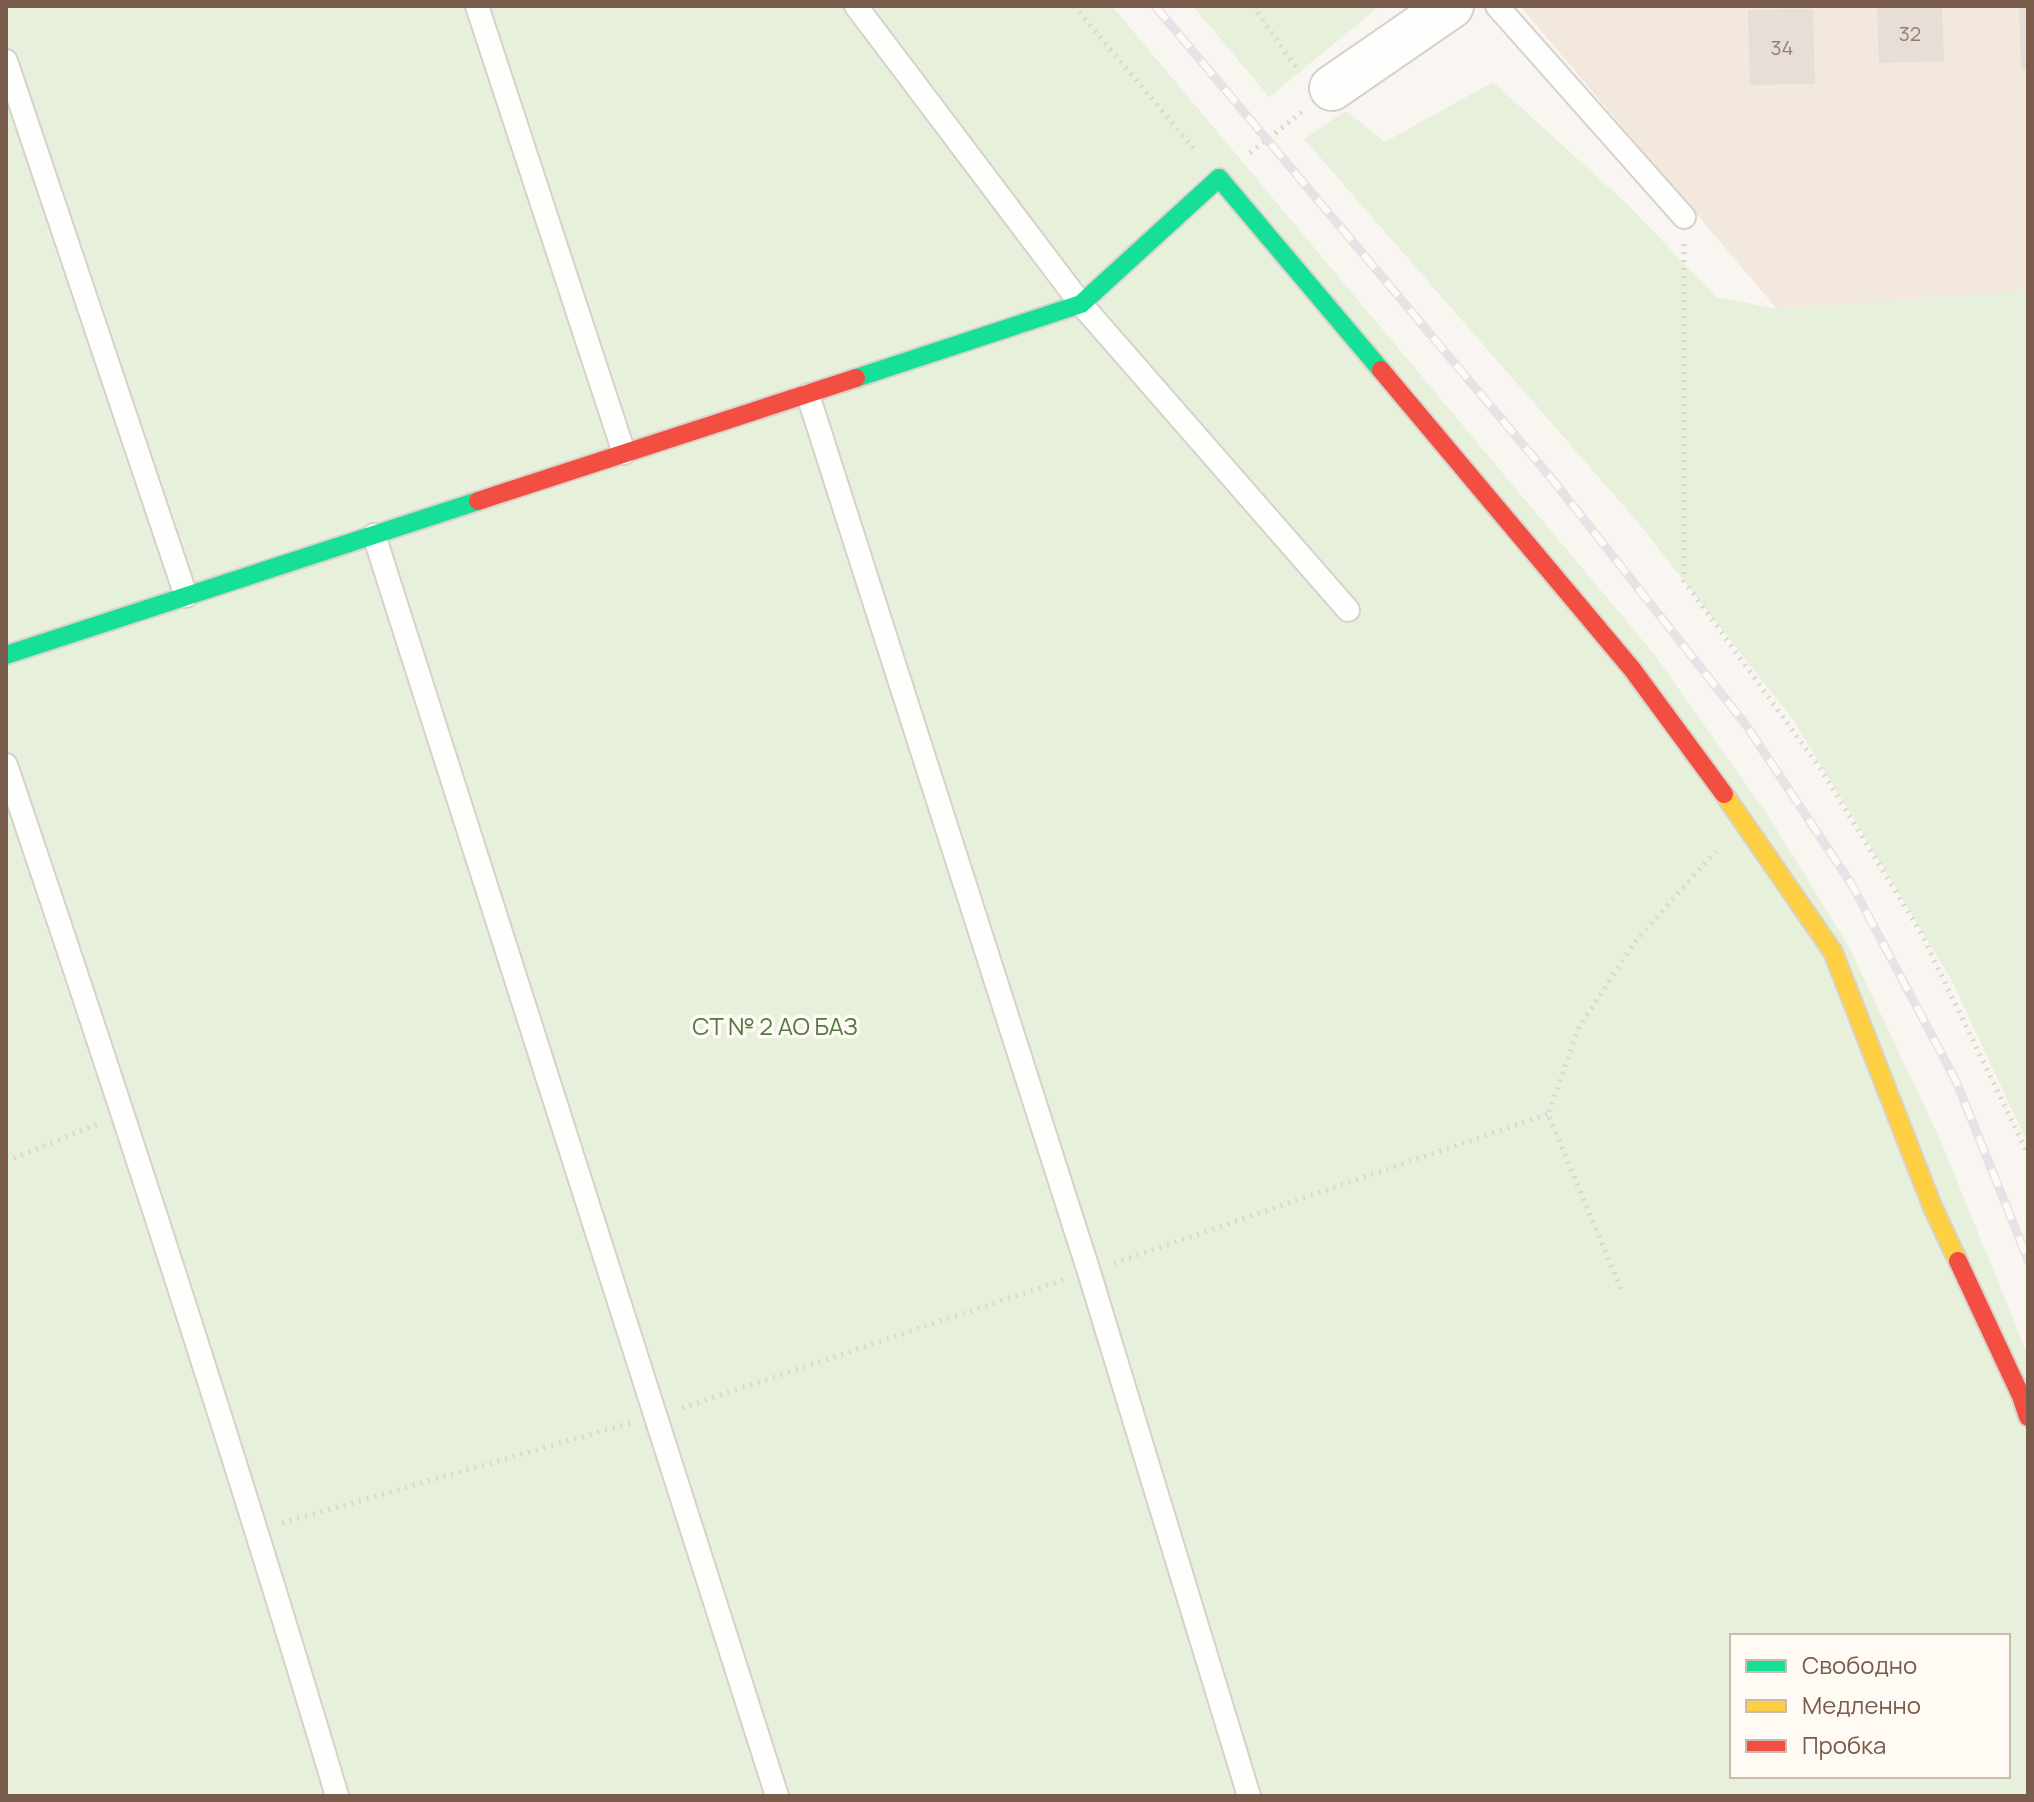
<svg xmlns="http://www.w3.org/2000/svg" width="2034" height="1802" viewBox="0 0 2034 1802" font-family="Manrope,sans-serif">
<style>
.residential{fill:#f2e8de}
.green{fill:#e7f0db;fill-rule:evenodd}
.building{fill:#e6ded7}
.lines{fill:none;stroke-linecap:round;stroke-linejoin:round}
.lane-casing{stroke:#d7d1cb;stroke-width:26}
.street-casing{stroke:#d7d1cb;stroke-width:48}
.fast-casing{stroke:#d9d2cb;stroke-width:22}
.slow-casing{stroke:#d9d2cb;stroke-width:22}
.jam-casing{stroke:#d9d2cb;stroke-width:22}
.path{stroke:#dcd5d0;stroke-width:5;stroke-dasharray:2 6;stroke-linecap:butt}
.lane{stroke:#fefefd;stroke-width:22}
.street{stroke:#fefefd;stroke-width:44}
.fast{stroke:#16e098;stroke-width:18}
.slow{stroke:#ffcf43;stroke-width:18}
.jam{stroke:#f24e42;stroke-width:18}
.rail-casing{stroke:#e6e3e7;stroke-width:9}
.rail{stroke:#fffaf3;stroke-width:6;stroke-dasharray:18;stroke-linecap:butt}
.labels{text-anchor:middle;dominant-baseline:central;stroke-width:7;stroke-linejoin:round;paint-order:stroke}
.number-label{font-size:20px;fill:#977e72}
.park-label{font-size:24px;fill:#537a41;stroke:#fffaf3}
</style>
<rect width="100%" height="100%" fill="#f9f5f0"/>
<path class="residential" d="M1520,6h508v285l-251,18z"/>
<path class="green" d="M6,6h1106l542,648 113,160 81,131 92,194 88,217v440h-2022zM1732,1636h276v140h-276z
M1193,6h187l-111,91z
M1493,82l135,123 88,92 61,12 251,-18v853l-77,-165 -157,-258 -158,-201 -332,-381 42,-28 39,31z"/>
<path class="building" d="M1877,6h65l2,55 -65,2z
M2019,6h9v63h-7z
M1813,9l2,75 -65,1 -2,-75z"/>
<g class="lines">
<g class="lane-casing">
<path id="lane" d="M477,6l147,447
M856,6l225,298 267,306
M1497,6l187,211
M6,61l180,535
M808,395l281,877 160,524
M374,535l403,1261
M6,765c116,342 228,685 331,1031"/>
</g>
<g class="street-casing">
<path id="street" d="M1332,88l119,-82"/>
</g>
<g class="fast-casing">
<path id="fast" d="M856,378l225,-74 138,-126 162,192
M6,655l472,-154"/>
</g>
<g class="slow-casing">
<path id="slow" d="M1724,794l109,158 100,256 25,53"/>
</g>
<g class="jam-casing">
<path id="jam" d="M1381,370l251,299 92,125
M478,501l378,-123
M1958,1261l63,135 7,21"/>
</g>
<path class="path" d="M1074,6l120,143
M1253,6l44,63
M1250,153l52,-41
M1684,244v337l136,187 101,165 107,221
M6,1161l92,-37
M1114,1263l434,-149
M1621,1289l-73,-175 31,-87 55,-84 82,-92
M682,1408l381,-128
M282,1523l348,-100"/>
<use href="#lane" class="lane"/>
<use href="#street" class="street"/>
<use href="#fast" class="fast"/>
<use href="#slow" class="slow"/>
<use href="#jam" class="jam"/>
<g class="rail-casing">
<path id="rail" d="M1155,6l401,478 190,241 106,160 104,196 72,179"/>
</g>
<use href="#rail" class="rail"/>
</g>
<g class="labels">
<g class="number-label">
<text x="1910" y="33">32</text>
<text x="1782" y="47">34</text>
</g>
<g class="park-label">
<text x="775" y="1025">СТ № 2 АО БАЗ</text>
</g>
</g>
<rect width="2034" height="1802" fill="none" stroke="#7a5c4d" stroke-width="16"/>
<rect x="1730" y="1634" width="280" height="144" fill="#fffaf3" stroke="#cabbb1" stroke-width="2"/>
<rect x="1746" y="1660" width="40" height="12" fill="#16e098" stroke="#cabbb1" stroke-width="2"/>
<text x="1802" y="1674" font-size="24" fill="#7a5c4d">Свободно</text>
<rect x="1746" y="1700" width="40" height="12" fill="#ffcf43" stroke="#cabbb1" stroke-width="2"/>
<text x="1802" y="1714" font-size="24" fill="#7a5c4d">Медленно</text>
<rect x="1746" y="1740" width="40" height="12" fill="#f24e42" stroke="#cabbb1" stroke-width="2"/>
<text x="1802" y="1754" font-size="24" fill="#7a5c4d">Пробка</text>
</svg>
